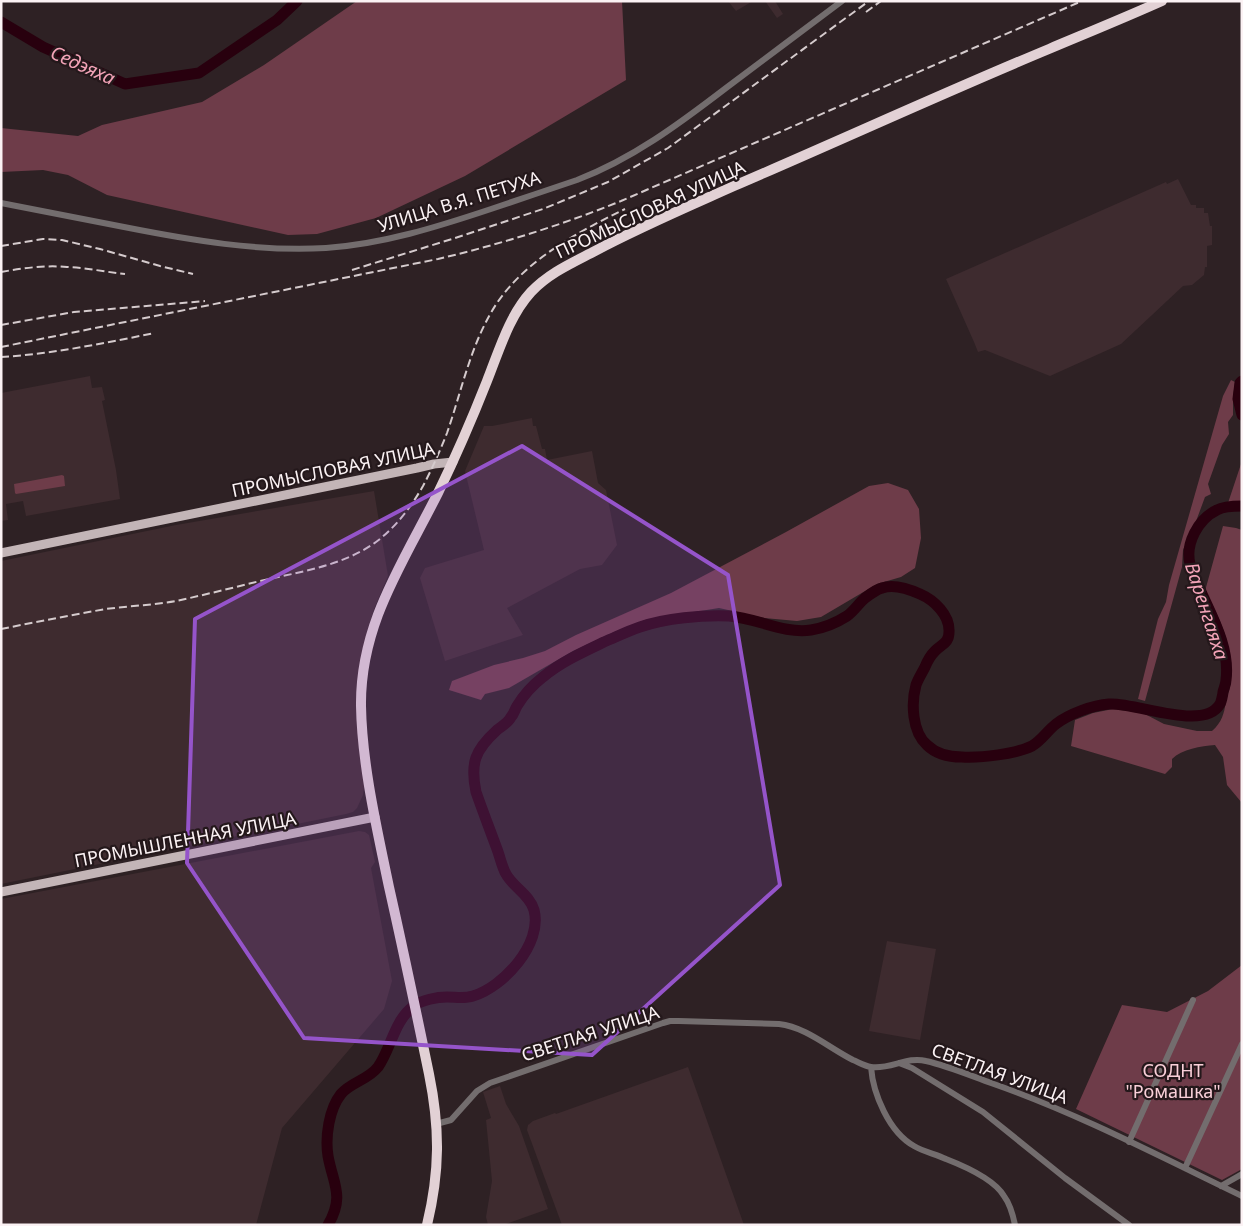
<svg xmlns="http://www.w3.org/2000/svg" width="1243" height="1226" viewBox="0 0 1243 1226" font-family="'Noto Sans',sans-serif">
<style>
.built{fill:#3e2b2f}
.green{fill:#6e3c49}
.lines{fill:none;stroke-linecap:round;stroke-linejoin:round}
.river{stroke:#28000e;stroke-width:11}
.minor{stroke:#736d6e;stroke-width:6}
.major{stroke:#c3b5b7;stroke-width:9}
.highway{stroke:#e2d1d5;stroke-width:10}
.rail{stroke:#d5cbcd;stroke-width:2;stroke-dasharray:8 4;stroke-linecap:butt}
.marked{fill:#9554ca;fill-opacity:0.2;stroke:#9554ca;stroke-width:4;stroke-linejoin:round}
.labels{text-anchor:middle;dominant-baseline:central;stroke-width:4.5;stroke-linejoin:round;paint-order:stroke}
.street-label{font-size:18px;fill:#fbf2f4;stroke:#24181b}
.park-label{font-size:18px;fill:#f9cfd8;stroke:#24181b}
.water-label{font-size:19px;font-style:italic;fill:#f4a4b8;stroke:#24181b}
</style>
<rect width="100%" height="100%" fill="#2e2124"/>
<path class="built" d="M728,1h25l-17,10z
M765,1h10l8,13 -6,4z
M1178,179l13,26h5v3h8v5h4l2,13h2v19l-5,1v21h-2l-1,8 -12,10 -9,1 -62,58 -71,32 -65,-26 -7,2 -4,-10 -28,-63 220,-97 1,2z
M90,376l2,12 10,-1 3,13 -3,1 14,69 4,29 -94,17 -3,-15 -17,3 2,16 -7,1v-128z
M532,418l1,8h3l6,23h3l2,11 45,-9 6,32 8,7 11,55 -15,20 -22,4 -73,39 16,27 -78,26 -25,-83 5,-10 59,-18 -19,-79 19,-45h8z
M374,491l14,85 -14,33 -11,38 1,140 -1,8 -6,13 -4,4 -7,2 -345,70v-323l175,-36z
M359,831l6,1 4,3 6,27 -4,6 21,113 -8,28 -102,119 -26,97h-255v-326z
M887,941l49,8 -16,91 -51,-9z
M688,1067l56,158h-182l-35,-95 1,-5 5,-4 22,-8 1,1z
M500,1086l6,18 13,22 29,83 -45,16h-15l-2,-8 6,-36 -6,-61 5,-2 -8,-26z"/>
<path class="green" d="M357,1h265l4,79 -161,96 -89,42 -59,16 -29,1 -181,-40 -39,-20 -25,-5 -42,2v-44l77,8 24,-11 100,-23 62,-37z
M1231,380l4,2 -2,15v18l-5,7 1,12 -7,11 -14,39 3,10 -6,3 -10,27 -12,26 -1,17 -37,134 -7,-2 20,-80 8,-17 3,-17 54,-189z
M1242,461v41l-14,1z
M62,475l2,1 1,10 -49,8 -1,-1 -1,-9z
M888,483l20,7 11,19 2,29 -6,30 -14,9 -24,7 -56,33 -24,4 -33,-3 -45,-10 -74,12 -33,13 -39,18 -64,37 -24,6 -4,6 -32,-10 3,-9 42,-16 29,-7 22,-7 31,-16 95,-42 115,-61 83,-46z
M1223,526l13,2 6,2v273l-15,-18 -4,-28 -8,-12c-14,1 -33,4 -43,14v8l-7,7 -94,-28 4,-26 18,-7 20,-4 30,4 21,11 33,7h15c10,-9 12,-17 14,-30 2,-7 5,-15 5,-23 1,-34 -10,-58 -26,-87z
M1242,965v204l-20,11 -146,-71 46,-104 45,7 41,-21z"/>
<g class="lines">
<path class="river" d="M1,22l42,25 82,37 74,-11 78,-53 20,-19
M1242,381l-2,2 -2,16 4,16
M328,1225c17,-29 5,-41 0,-69 -3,-19 1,-47 13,-62 10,-12 27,-14 37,-27 13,-18 16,-47 36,-61 8,-6 23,-9 33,-9 9,0 17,2 26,-1 30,-9 70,-52 61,-86 -4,-15 -21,-23 -28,-36 -4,-7 -6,-17 -9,-25 -7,-19 -14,-37 -21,-57 -6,-29 -1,-42 21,-62 5,-4 11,-7 14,-13 3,-3 4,-8 6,-11 6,-10 17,-22 26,-29 18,-15 40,-25 61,-35 12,-5 24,-11 36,-15 26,-9 62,-12 89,-11 28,2 54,18 82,14 13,-2 25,-7 36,-14 7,-5 12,-13 18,-18 4,-3 12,-9 17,-10 11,-4 27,1 38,6 14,6 30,21 29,38 0,11 -7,12 -14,19 -4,4 -8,11 -10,16 -3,6 -7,12 -9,18 -5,18 -4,47 11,60 9,9 23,12 35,12 19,1 54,-3 70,-11 10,-6 15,-15 24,-22 13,-10 37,-19 53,-20 27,-2 95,28 111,0 1,-1 3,-10 3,-12 1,-4 3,-8 3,-12 4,-30 -12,-60 -24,-86 -4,-10 -10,-20 -12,-30 -5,-20 8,-45 27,-54 7,-4 17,-4 25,-4"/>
<path class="minor" d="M1,203c41,8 82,16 123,24 66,13 134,25 202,21 57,-4 111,-21 165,-39 29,-10 57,-19 86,-29 55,-21 102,-56 149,-92 39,-29 77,-58 116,-87
M899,1063l13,5 71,44 82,66 64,47
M871,1067c2,27 18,65 43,79 10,6 22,8 32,13 18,7 48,20 58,37 6,8 9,19 11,29
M436,1124l15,-4 26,-29 13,-8 173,-60 7,-2h9l100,3c27,3 50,24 74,36 5,2 12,6 18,7 19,3 36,-11 55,-6 22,5 43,14 65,22 86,30 168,73 251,113
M1129,1142l64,-142
M1185,1168l57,-124
M1221,1186l21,-12"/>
<path class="major" d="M1,553l416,-85 17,-4 19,-2
M1,892l374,-75"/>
<path class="highway" d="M427,1225c13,-54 13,-97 2,-151 -13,-63 -26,-125 -40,-187 -12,-58 -27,-122 -28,-181 -1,-82 42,-143 77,-213 18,-37 34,-74 49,-112 12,-30 22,-65 44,-89 18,-19 41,-29 64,-41 45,-24 92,-44 139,-65 105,-45 209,-93 315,-137 38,-16 75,-31 113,-48"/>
<path class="rail" d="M866,12l15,-11
M1,246l42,-7 19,1 38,9 60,17 33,8
M352,270l100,-31 91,-30 65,-27 60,-34 201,-147
M1,272c22,-4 44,-7 66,-5 20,1 39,5 58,7
M1,325l73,-13 131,-11
M1,347l437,-88c63,-15 124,-34 183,-58l461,-200
M1,357c52,-3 103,-14 154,-24
M1,629c35,-7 70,-14 105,-20 23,-3 47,-4 70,-8 28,-6 56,-13 84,-20 39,-9 83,-15 116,-39 20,-15 35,-35 47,-56 9,-17 17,-35 24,-53 15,-43 24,-91 50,-130 30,-44 81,-71 128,-94"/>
</g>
<path class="marked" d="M522,446l206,129 52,310 -188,170 -288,-17 -117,-175 8,-244z"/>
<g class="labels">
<g class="street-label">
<text transform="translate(459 201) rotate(-17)">УЛИЦА В.Я. ПЕТУХА</text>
<text transform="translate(650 209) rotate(-25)">ПРОМЫСЛОВАЯ УЛИЦА</text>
<text transform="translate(333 469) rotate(-12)">ПРОМЫСЛОВАЯ УЛИЦА</text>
<text transform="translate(185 839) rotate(-11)">ПРОМЫШЛЕННАЯ УЛИЦА</text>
<text transform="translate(590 1033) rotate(-18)">СВЕТЛАЯ УЛИЦА</text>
<text transform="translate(1000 1073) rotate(20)">СВЕТЛАЯ УЛИЦА</text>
</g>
<g class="park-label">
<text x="1173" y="1070">СОДНТ<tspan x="1173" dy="21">"Ромашка"</tspan></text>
</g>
<g class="water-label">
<text transform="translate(83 65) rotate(24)">Седэяха</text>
<text transform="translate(1207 611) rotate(72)">Варенгаяха</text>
</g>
</g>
<rect width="1243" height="1226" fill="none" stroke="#fbf2f4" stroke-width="5"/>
</svg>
